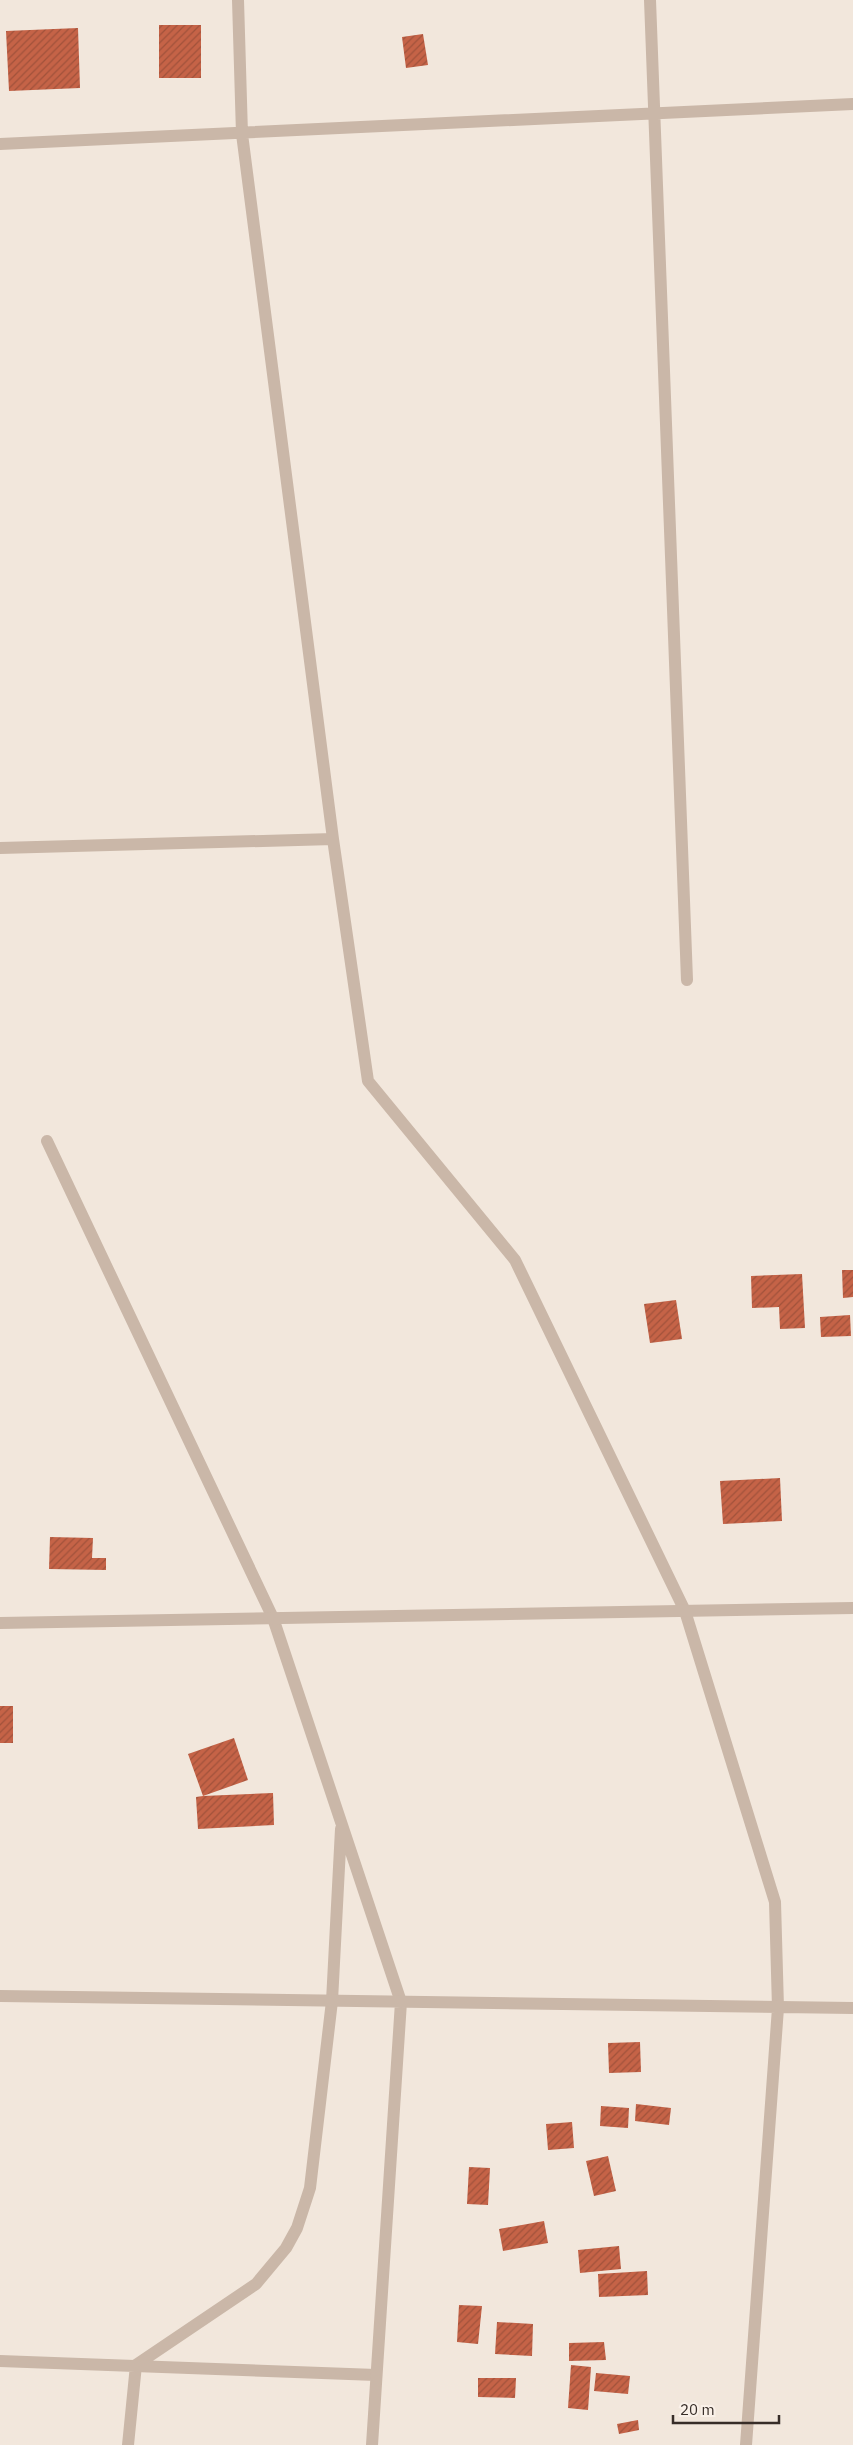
<svg xmlns="http://www.w3.org/2000/svg" width="853" height="2445" viewBox="0 0 853 2445" font-family="'IBM Plex Sans',sans-serif">
<style>
.building{fill:url(#building-hatch)}
.lines{fill:none;stroke-linecap:round;stroke-linejoin:round}
.service{stroke:#cab7a8;stroke-width:12}
.minor{stroke:#cab7a8;stroke-width:12}
</style>
<defs>
<pattern id="building-hatch" width="6" height="6" patternUnits="userSpaceOnUse" patternTransform="scale(1.25)"><rect width="6" height="6" fill="#c56347"/><path d="M-1 1l2-2M0 6l6-6M5 7l2-2" fill="none" stroke="#a1523b"/></pattern>
</defs>
<rect width="100%" height="100%" fill="#f2e7dc"/>
<path class="building" d="M159,25h42v53h-42z
M78,28l2,60 -71,3 -3,-60z
M423,34l5,31 -22,3 -4,-31z
M842,1270h11v27l-10,1z
M802,1274l3,54 -25,1 -1,-22 -27,1 -1,-32z
M676,1300l6,39 -32,4 -6,-39z
M850,1315l1,21 -30,1 -1,-20z
M780,1478l2,43 -59,3 -3,-43z
M50,1537l43,1 -1,20h14v12l-57,-1z
M0,1706h13v37h-13z
M234,1738l14,42 -45,16 70,-3 1,32 -76,4 -2,-32 7,-1 -15,-42z
M640,2042l1,30 -32,1 -1,-30z
M636,2104l35,4 -2,17 -34,-4z
M601,2106l28,2 -1,20 -28,-2z
M572,2122l2,26 -26,2 -2,-26z
M608,2156l8,35 -22,5 -8,-35z
M469,2167l21,1 -2,37 -21,-1z
M544,2221l4,22 -45,8 -4,-22z
M619,2246l2,23 -41,4 -2,-23z
M647,2271l1,24 -49,2 -1,-23z
M459,2305l23,1 -4,38 -21,-2z
M497,2322l36,2 -1,32 -37,-2z
M604,2342l2,18 -37,1v-18z
M571,2365l20,2 -3,43 -20,-2z
M596,2373l34,3 -2,18 -34,-3z
M478,2378h38l-1,20 -37,-1z
M638,2420l1,10 -20,4 -2,-10z"/>
<g class="lines">
<path class="service" d="M238,0l4,134 91,705 35,242 147,179 170,351 90,291 3,106
M650,0l37,980
M0,144l853,-40
M0,848l333,-9
M47,1141l226,477 128,384
M0,2361l376,14
M128,2445l8,-80 120,-81 30,-36 11,-20 13,-40 22,-187 9,-172"/>
<path class="minor" d="M0,1623l853,-15
M0,1996l853,12
M372,2445l29,-443
M746,2445l32,-437"/>
</g>
<path d="M673 2415v8h106v-8" fill="none" stroke="#372d28" stroke-width="2.5"/>
<text x="680" y="2415" font-size="15" fill="#372d28" stroke="#faf1e9" stroke-width="4" paint-order="stroke">20 m</text>
</svg>
